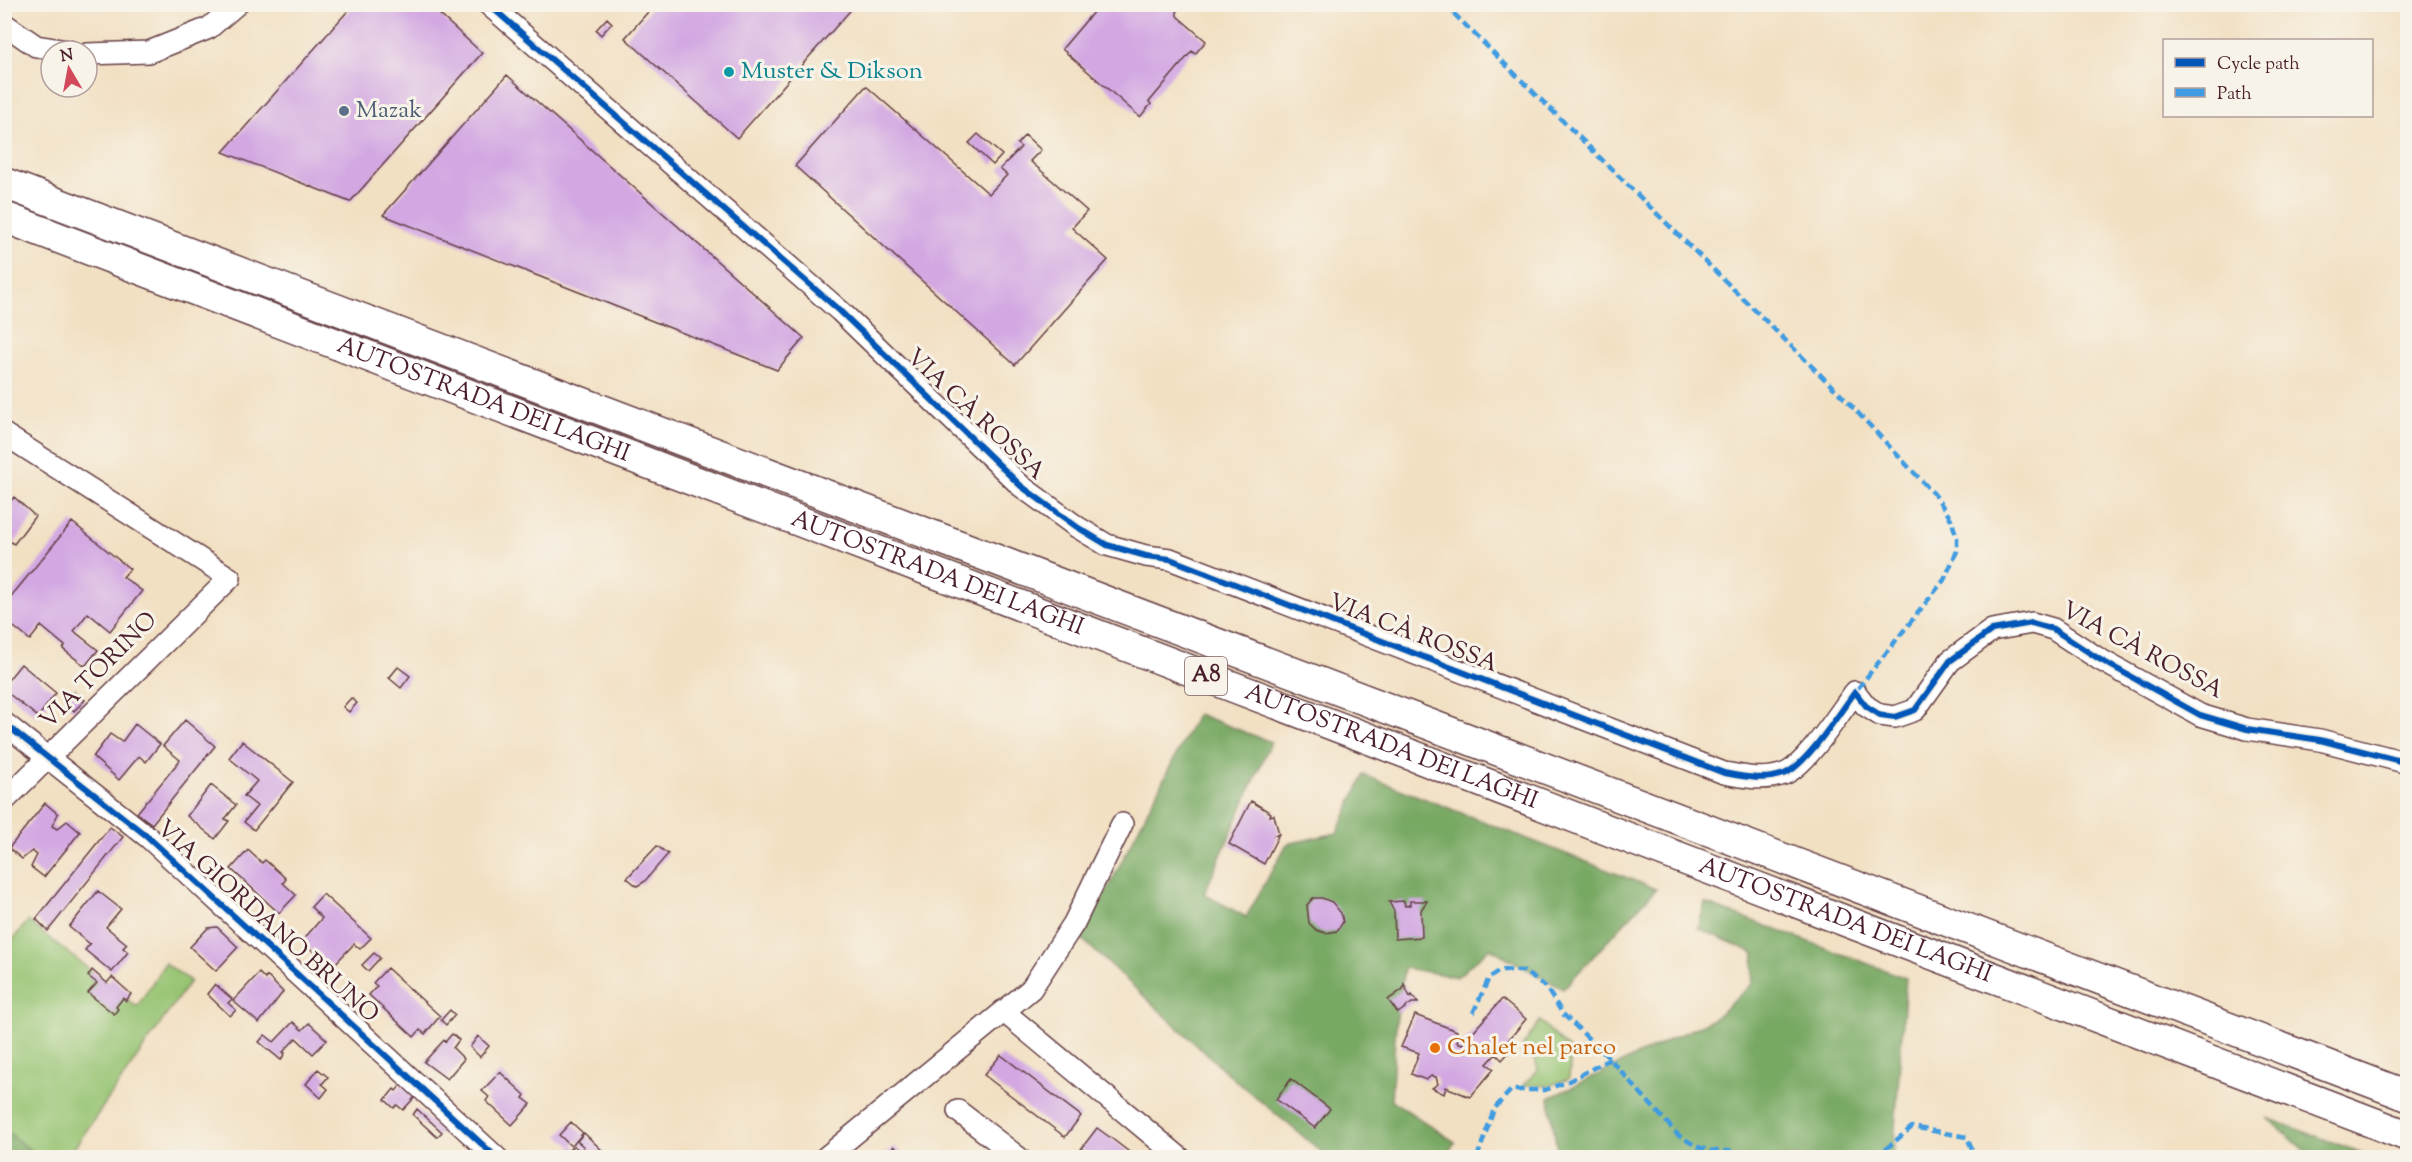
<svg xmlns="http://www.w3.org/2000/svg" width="2412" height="1162" viewBox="0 0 2412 1162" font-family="'Sorts Mill Goudy',serif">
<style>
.green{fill:#95c371;stroke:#70714e;stroke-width:1.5}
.forest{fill:#78a963;stroke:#616447;stroke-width:1.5}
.building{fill:#d2a7e2}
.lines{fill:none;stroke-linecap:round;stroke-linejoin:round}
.minor-casing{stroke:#633c42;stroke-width:24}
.highway-casing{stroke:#633c42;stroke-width:33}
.minor{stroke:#fff;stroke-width:21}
.highway{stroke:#fff;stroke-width:30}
.quiet{stroke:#409be1;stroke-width:4.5;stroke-dasharray:9 4.5;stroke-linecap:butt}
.cycleway-casing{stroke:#f7f3e8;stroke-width:10}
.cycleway{stroke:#0057b8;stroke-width:6}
.culture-dot{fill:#0f9aa8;stroke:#f7f3e8;stroke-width:2}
.service-dot{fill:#5c6f8a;stroke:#f7f3e8;stroke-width:2}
.food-dot{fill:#e8710a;stroke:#f7f3e8;stroke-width:2}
.labels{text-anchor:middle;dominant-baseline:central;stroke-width:6;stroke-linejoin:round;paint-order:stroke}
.shield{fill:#f7f3e8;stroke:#7e5f64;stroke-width:1.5}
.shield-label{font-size:22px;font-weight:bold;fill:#4a1f2b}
.culture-label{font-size:24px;fill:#0d838f;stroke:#f7f3e8;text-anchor:start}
.service-label{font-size:24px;fill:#4e5e75;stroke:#f7f3e8;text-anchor:start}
.street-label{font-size:24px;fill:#4a1f2b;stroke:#f7f3e8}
.food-label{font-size:24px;fill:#c56008;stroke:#f7f3e8;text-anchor:start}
</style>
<rect width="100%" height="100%" fill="#f7f3e8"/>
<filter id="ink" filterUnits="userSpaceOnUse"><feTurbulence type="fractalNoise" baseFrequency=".0167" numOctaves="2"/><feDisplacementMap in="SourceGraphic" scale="12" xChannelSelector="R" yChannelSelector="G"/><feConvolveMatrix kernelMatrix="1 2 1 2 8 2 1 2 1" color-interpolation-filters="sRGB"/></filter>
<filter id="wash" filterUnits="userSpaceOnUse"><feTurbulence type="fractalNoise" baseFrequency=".008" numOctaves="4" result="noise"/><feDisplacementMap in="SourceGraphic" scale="24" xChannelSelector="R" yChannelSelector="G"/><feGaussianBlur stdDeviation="1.35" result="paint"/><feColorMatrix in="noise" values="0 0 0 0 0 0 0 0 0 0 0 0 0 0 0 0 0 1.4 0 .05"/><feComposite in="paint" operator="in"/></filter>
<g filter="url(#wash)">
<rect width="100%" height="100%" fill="#f2e0c3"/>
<path class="green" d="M28,921l109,86 28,-44 25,18 -122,176h-30l-33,-27 -1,-180z
M1540,1021l31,30 -2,28 -21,7 -25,-1 15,-15 -2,-8 -14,-15z"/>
<path class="forest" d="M1197,714l74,28 -67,152 42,23 41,-73 50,-11 27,-58 292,114 -93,100 -73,-41 -33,29 -53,-9 -8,56 -5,76 64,42 -10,15h-117l-92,-76 -154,-142z
M1705,903l201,75 -13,179h-335l-9,-59 166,-80 37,-34 2,-31 -56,-25z
M2267,1118l106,39h-61z
M4,1130h1l33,27h-33z"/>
<g id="blocks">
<path class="building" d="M354,4h74l54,49 -132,149 -127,-50z
M655,4h201l-119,134 -112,-100z
M1100,4h77v12l29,25 -11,13 -3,-3 -43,51 2,2 -11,13 -78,-68z
M607,18l5,5 -11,12 -5,-5z
M507,75l297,263 -27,32 -394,-155z
M866,86l123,108 18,-19 -7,-6 21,-22 -4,-3 8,-9 16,15 -11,11 57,50 -15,17 36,32 -93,105 -220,-199z
M978,134l24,21 -9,10 -24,-22z
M14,497l21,19 -21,28 -10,-7v-28z
M72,522l58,47 -7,8 19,14 -32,40 -22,-18 -14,18 24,19 -13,16 -22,-17 2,-3 -24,-20 -11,14 -26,-21v-14z
M21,664l35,29 -18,24 -34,-27v-5z
M398,667l12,9 -9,12 -12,-10z
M74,692l11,8 -11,11 -9,-10z
M351,698l6,5 -8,9 -6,-5z
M185,720l30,26 -63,78 -15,-11 43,-53 -17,-14z
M135,724l25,20 -14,18 -7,-6 -20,24 -26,-23 17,-23 12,8z
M242,741l51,41 -39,48 -10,-8 13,-16 -13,-10 13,-15 -28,-23z
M211,785l25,20 -11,14 4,2 -14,18 -28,-23z
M1251,801l20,12 -1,3 4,-1 5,19 -4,1 3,1 -14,28 -35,-20z
M45,803l13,11 -6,12 5,3 10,-8 13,11 -36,45 -13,-10 6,-12 -5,-4 -10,8 -13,-11z
M110,827l13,10 -75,94 -12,-12z
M657,846l11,8 -24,28 -7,4 -10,-8z
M248,850l14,13 3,-3 16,14 5,5 -3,4 13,12 -17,18 -48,-44z
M98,891l23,18 -15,18 21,17 -4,4 5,4 -16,20 -27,-22 5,-6 -21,-17z
M323,894l48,44 -11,11 -6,-5 -23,24 -29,-27 20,-23 -11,-11z
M1313,898h9l10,4 9,11 2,9 -6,9 -11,2 -10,-3 -7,-7 -2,-18z
M1404,901l1,5 5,-1v-4h17l-6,9 1,27 -27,2 -1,-28 -5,-9z
M217,927l21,20 -22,24 -26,-24 18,-19z
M374,953l6,5 -12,13 -6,-6z
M387,968l53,48 -15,18 -5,-4 -6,7 -45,-42 8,-9 -4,-3z
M92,970l15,13 5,-6 19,17 -5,7 -3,-3 -7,9 2,2 -4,5 -26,-21 9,-10 -9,-7z
M259,973l6,6 2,-3 16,16 -24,31 -26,-22z
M215,984l17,15 -4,4 8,7 -6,6 -23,-22z
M1404,984l6,13 2,-2 6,8h-6l-14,10 -10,-13 15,-11z
M1502,999l24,20 -19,23 6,6 -11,12 -6,-6 -9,10 7,5 -24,28 -24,-10 -2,7 -12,-6 6,-4 -2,-7 -5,-1 -5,4 -15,-6 8,-21 -18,-6 14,-32 42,16 -2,5 3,1 -1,5 5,2z
M450,1010l5,5 -9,10 -5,-5z
M293,1022l9,8 7,-7 18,17 -14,14 -17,-16 -13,14 2,1 -4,7 -22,-18 6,-7 9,7z
M452,1034l7,6 -6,8 11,11 -17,20 -23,-17 20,-22 1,2z
M478,1036l11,10 -9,11 -10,-10z
M1001,1055l80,61 -16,21 -81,-62z
M318,1069l10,8 -6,7 6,5 -7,9 -15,-14z
M500,1072l25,23 -2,3 8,6 -19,21 -26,-24 3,-4 -7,-6z
M1291,1079l39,30 -15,19 -39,-29z
M402,1084l13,13 -12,13 -6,-5 -3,3 -9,-8 9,-11 2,2z
M417,1109l25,23 -5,5 -24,-22z
M571,1122l12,11 -10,12 7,6 -6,7h-5l-4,-4 7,-7 -13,-12z
M1097,1128l14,10 26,20h-44l-5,-4 -7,-5z
M584,1133l24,23 -14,2 -3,-3 -3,2 -7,-7 3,-3 -7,-6z
M894,1146l9,9 2,3h-23z"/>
</g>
</g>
<g filter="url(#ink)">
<use href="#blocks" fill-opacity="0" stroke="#633c42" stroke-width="1.5"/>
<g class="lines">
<g class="minor-casing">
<path id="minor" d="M488,4l352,307 181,175 56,41 30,18 39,11 24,3 554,214c21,4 40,8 60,1 22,-8 56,-62 71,-82l11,14 14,9 15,2 20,-7 35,-49 42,-31 40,-7 21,6 46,30 101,56 47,14 73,11 88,23
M4,24l32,22 32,5
M87,54l62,-2 60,-24 28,-24
M4,434l226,144 -226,223
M4,723l144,114 349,321
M1003,1011l177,147
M958,1111l61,47
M825,1158l206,-169 43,-66 48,-99"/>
</g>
<g class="highway-casing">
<g id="highway">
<path d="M4,183l2404,913"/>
<path id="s1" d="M4,217l2404,919"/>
</g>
</g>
<use href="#minor" class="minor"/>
<use href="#highway" class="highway"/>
<path class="quiet" d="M1444,4l400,394 91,97 16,24 6,19v13l-13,29 -89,112
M1473,1013l16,-35 12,-8 22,1 22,15 18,28 47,45 68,76 20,12 14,4h21l17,7
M1477,1158l17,-49 17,-19h34l24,-9 41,-22
M1875,1158l37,-31 55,10 9,21"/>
<g class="cycleway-casing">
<path id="cycleway" d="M488,4l352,307 181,175 56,41 30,18 39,11 24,3 554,214c21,4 40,8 60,1 22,-8 56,-62 71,-82l11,14 14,9 15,2 20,-7 35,-49 42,-31 40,-7 21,6 46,30 101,56 47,14 73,11 88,23
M4,723l144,114 349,321"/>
</g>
<use href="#cycleway" class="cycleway"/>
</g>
</g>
<circle class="culture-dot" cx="729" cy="72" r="6"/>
<circle class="service-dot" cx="344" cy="111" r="6"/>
<circle class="food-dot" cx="1435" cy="1048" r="6"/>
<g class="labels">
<rect class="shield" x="1185" y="657" width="42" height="38" rx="4.5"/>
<g class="shield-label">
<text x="1206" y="676">A8</text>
</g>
<g class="culture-label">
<text x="741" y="72">Muster &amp; Dikson</text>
</g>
<g class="service-label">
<text x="356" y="111">Mazak</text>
</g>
<g class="street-label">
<text stroke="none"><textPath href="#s1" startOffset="513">AUTOSTRADA DEI LAGHI</textPath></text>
<text transform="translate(975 415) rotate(43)">VIA CÀ ROSSA</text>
<text stroke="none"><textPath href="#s1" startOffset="999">AUTOSTRADA DEI LAGHI</textPath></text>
<text transform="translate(1413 634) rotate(21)">VIA CÀ ROSSA</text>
<text transform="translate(2142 651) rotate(28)">VIA CÀ ROSSA</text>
<text transform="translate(99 671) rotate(-45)">VIA TORINO</text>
<text stroke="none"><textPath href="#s1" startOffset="1485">AUTOSTRADA DEI LAGHI</textPath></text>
<text stroke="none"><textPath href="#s1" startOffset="1971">AUTOSTRADA DEI LAGHI</textPath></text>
<text transform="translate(267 922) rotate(42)">VIA GIORDANO BRUNO</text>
</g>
<g class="food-label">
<text x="1447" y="1048">Chalet nel parco</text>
</g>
</g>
<rect width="2412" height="1162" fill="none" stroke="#f7f3e8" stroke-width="24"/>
<rect x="2163" y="39" width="210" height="78" fill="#f7f3e8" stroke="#b29e9c" stroke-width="1.5"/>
<rect x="2175" y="58" width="30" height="9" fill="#0057b8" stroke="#b29e9c" stroke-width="1.5"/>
<text x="2217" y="69" font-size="18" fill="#4a1f2b">Cycle path</text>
<rect x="2175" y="88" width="30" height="9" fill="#409be1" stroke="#b29e9c" stroke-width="1.5"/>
<text x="2217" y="99" font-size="18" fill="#4a1f2b">Path</text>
<g transform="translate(69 69) rotate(350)"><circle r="28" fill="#f7f3e8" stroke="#b29e9c" stroke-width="1.5"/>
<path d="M0-4.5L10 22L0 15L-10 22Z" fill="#d1495b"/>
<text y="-9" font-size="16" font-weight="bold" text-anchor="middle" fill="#4a1f2b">N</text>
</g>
</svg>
